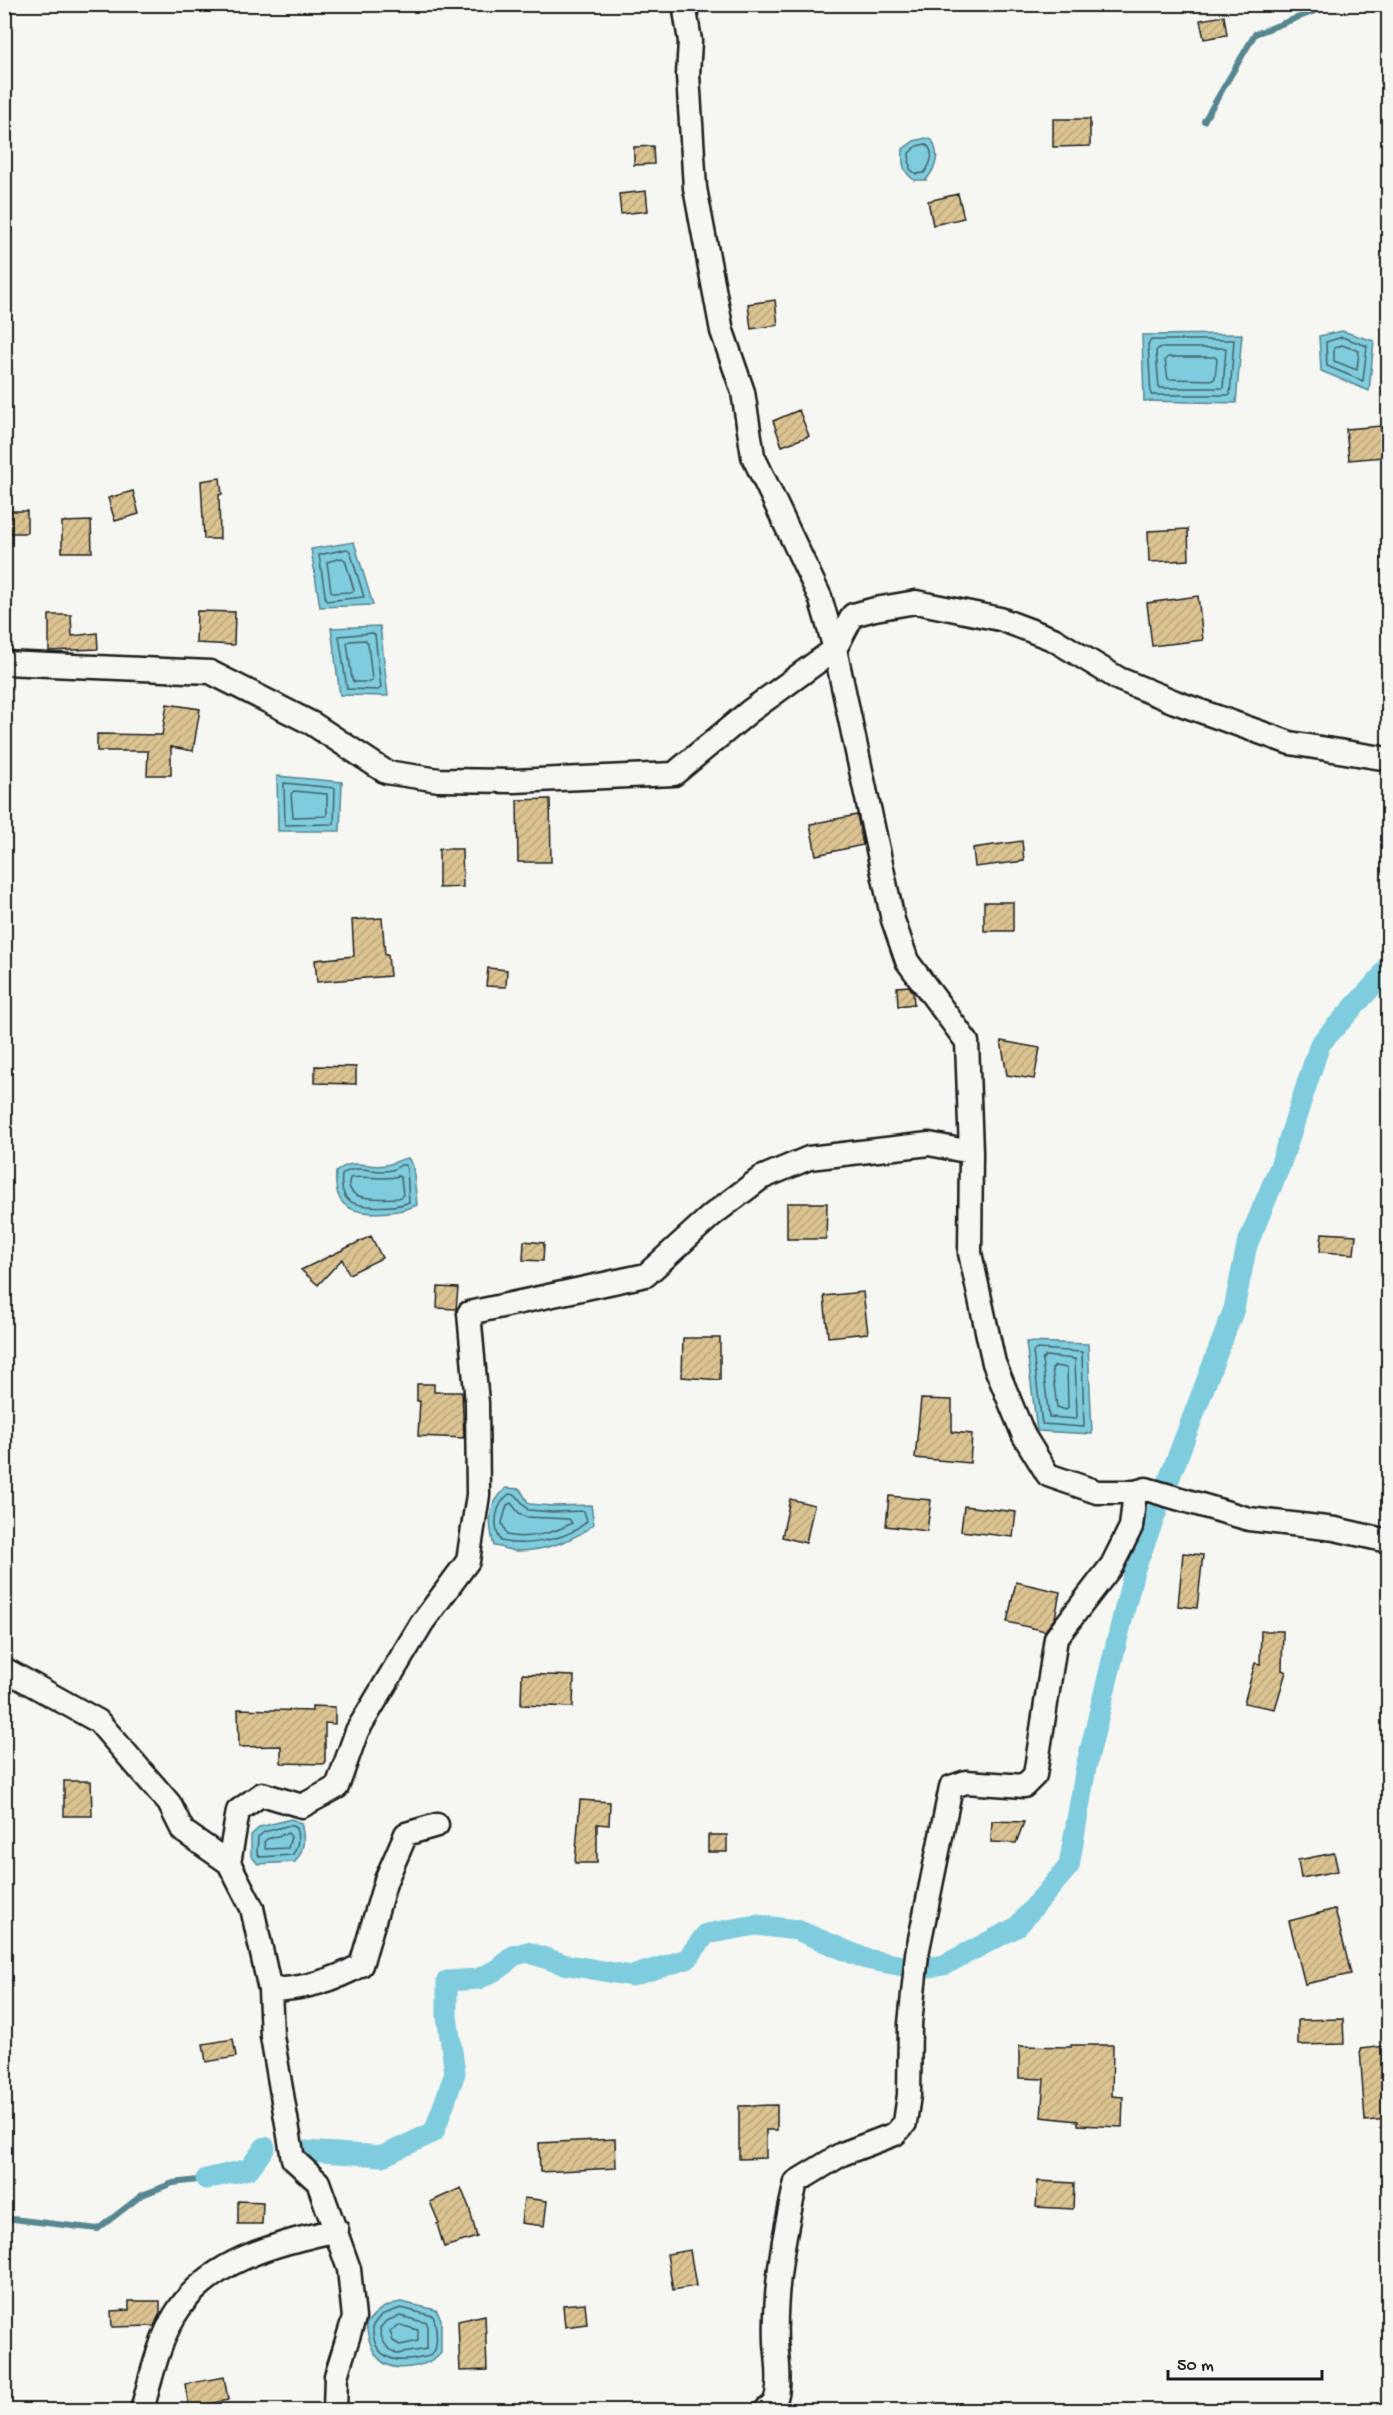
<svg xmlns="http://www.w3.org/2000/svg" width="1393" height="2415" viewBox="0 0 1393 2415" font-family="'Gochi Hand',sans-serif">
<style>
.water{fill:#7eccdd;stroke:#578690;stroke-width:1.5}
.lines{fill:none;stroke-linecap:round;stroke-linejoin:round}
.shore{stroke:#436269;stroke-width:1.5}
.stream{stroke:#578690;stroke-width:6}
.canal{stroke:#7eccdd;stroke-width:21}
.building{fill:url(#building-hatch);stroke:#1c1c1c;stroke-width:1.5}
.minor-casing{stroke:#1c1c1c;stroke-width:27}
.minor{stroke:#f6f6f2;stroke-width:22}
</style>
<defs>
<pattern id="building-hatch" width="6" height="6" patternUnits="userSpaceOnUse" patternTransform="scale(1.5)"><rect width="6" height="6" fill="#dbc392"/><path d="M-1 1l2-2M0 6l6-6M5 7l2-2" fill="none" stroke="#bba77d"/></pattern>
</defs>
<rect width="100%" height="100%" fill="#f6f6f2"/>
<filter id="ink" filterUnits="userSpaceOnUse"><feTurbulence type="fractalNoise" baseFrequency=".0167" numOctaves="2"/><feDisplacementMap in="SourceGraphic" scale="12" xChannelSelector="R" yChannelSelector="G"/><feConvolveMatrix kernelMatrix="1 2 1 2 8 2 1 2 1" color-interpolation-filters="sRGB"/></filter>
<g filter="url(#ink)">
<path class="water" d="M926,138l6,2c8,16 5,26 -6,40h-12c-12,-9 -12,-17 -11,-31l11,-8z
M1342,331l32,10 -5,50 -48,-20 -2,-35z
M1242,334l-6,69 -92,-2 -2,-66z
M354,542l19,63 -53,2 -9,-58z
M380,626l8,70 -48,-1 -9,-67z
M277,776l65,6 -2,49h-62z
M408,1158l5,8 4,39c-17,8 -58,13 -73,-1 -8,-7 -9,-22 -8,-32 18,-17 34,-1 54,-8 7,-2 10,-5 18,-6z
M1026,1342l62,2 4,90 -55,-3z
M506,1488l14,1 9,15 23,2 39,-1 3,19c-18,16 -50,27 -76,27 -7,0 -16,-4 -24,-5 -6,-24 -7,-40 12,-58z
M291,1819l10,4c4,16 4,26 -6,39l-37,2 -7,-8v-21l9,-8z
M401,2302l35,8 5,9v34c-7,9 -14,10 -25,13 -34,8 -46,-11 -50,-42 10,-13 18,-19 35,-22z"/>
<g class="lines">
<path class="shore" d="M925,144c11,7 6,20 -1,29l-8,1 -6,-5 -1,-16 8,-7z
M1342,337l25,9 -4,35 -36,-15 -1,-24z
M1151,340h83l-4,55h-79l-3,-51z
M1342,345l17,6 -2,19 -23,-9v-13z
M1159,348h67l-3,40h-64l-3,-37z
M1168,357h47l2,2 -2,19 -2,2 -45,-1 -3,-19z
M347,549l3,2 14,46 -38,4 -7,-46z
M342,558l3,2 9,30 -3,2 -18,1 -2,-2 -4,-29z
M372,633l3,2 6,53 -3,2 -31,-1 -8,-53z
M365,640l3,3 4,37 -2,2h-16l-2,-3 -5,-36 2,-2z
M284,783l51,5 -1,36 -49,1z
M294,791l33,3v22l-34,1 -2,-23z
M401,1165h4l2,4 2,33c-12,6 -52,7 -62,-3 -5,-6 -6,-16 -5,-24 12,-13 34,0 50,-5 3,-1 6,-3 9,-5z
M399,1176l2,2 2,17 -4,3c-14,0 -57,6 -49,-20 16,-3 33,3 49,-2z
M1037,1349l45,3 2,75 -42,-3 -9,-72z
M1045,1356l30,3 2,57 -1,3 -27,-2 -7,-57z
M1055,1366l12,2 1,39 -2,3 -9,-3 -5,-38z
M509,1494l7,1 12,15 24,2 32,-1 3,10c-18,19 -62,26 -86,20 -9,-15 -6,-36 8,-47z
M511,1503l8,10 7,4 43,2 3,4c-17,10 -46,17 -65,12l-5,-12 5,-18z
M290,1825l6,3c3,10 3,19 -4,27l-32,2 -3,-4 1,-16 6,-5z
M288,1833l3,4 -3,11 -23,1 -1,-7 3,-3z
M401,2308l32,8c3,7 6,31 0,37 -2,4 -9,4 -13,5 -27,7 -49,-2 -47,-33l8,-10z
M400,2316l27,7v26l-30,5c-11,-6 -16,-13 -17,-26l6,-7z
M400,2325l18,5v11l-18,4 -7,-4 -3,-10z"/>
<path class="stream" d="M1204,121l51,-87 78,-30
M4,2218l94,11 44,-34 31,-12 33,-4"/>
<path class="canal" d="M289,2150l94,6 51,-24 21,-59 -8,-57v-35l31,-2 22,-11 13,-12 14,-4 36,12 69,12 55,-17 19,-25 50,-9 41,5 69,29 53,10 25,-4 73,-38 52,-61 17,-99 48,-196 100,-262 13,-64 33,-79 40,-122 61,-67 7,-11
M206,2179l43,-10 16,-22"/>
</g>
<path class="building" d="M1224,16l3,19 -23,4 -4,-19z
M1053,119h37v27l-37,1z
M653,146l1,18 -20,1v-18z
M646,191l2,20 -27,3 -2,-20z
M958,194l6,24 -31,7 -5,-24z
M775,300l3,25 -27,4 -3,-25z
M799,410l10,26 -27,10 -9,-25z
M1381,426l2,31 -34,3 -3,-31z
M220,478l2,16 -3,1 1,44h-16l-3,-58z
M133,491l6,23 -24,7 -7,-23z
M4,511h23v22h-23z
M91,521l1,31h-30v-30z
M1188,529l1,31 -40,2 -1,-31z
M1198,596l5,44 -51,6 -5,-43z
M197,611l38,1 -1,33 -38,-2z
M49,615h22l1,21 25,-3 1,16 -49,2z
M167,704l33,5 -7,42 -22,-4v28h-24l1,-24h-51v-17l65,1z
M550,799l1,63h-33l-1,-62z
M857,815l6,30 -47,10 -6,-31z
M1022,841l2,20 -49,6 -2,-19z
M439,849h23l1,38 -24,1z
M984,902h29v29h-29z
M382,918l3,37h3l2,21 -73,6 -2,-22 39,-4 -2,-36z
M488,968l19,2 -1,17 -20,-1z
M909,986l4,6 1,12 -16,2 -1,-19z
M1001,1041l39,7 -6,31 -27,-4z
M315,1066l41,1v17l-41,-1z
M787,1203h40l-1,36h-39z
M1322,1233l34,2 -2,19 -34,-2z
M371,1236l11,22 -33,16 -7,-15 -24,26 -17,-15z
M524,1241l20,2 -1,18 -20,-1z
M438,1287l20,1 -2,21 -19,-1z
M863,1292l5,41 -40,4 -4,-41z
M683,1338h37v42l-38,-3z
M417,1384h17v8h28l2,46 -46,-2 2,-35h-3z
M921,1399l31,1v32l20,2 -2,29 -55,-5z
M889,1496l42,4 -4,31 -41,-5z
M790,1499l24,6 -8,38 -24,-6z
M964,1506l52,6 -3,25 -52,-6z
M1183,1553l20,2 -6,53 -19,-2z
M1016,1582l44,10 -5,26 -10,13 -38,-9z
M1261,1631h22l-1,39 4,2 -11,37 -31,-6 11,-40 5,1z
M522,1674l52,2 -1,31 -52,-2z
M312,1706l23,1v17l-10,-1v41l-44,-1v-17l-42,1 -1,-38 74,2z
M64,1781h27l1,35h-28z
M580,1800l30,2 -1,23 -12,-1v39h-22z
M992,1821l32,1 -8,21 -25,-1z
M708,1835h19v17h-19z
M1334,1853l4,18 -37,7 -3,-18z
M1335,1909l16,65 -46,10 -16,-63z
M1343,2019l1,25 -46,1v-25z
M233,2039l3,18 -30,5 -3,-18z
M1071,2045h42l-1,51 11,1 -1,30 -44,-2v-4l-37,-4 3,-38 -25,-1v-32l52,1z
M1386,2046l3,73 -24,2 -5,-72z
M777,2105v25h-11v28l-27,1v-53z
M615,2139l1,29 -76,4 -1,-29z
M1038,2181l36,2 -1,26 -37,-2z
M461,2188l8,19 8,30 -33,10 -7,-23 2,-1 -9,-21z
M524,2198l23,3 -3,25 -23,-3z
M238,2201l25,1 -1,22h-24z
M690,2250l6,36 -23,4 -6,-36z
M129,2301h31v12l-6,13 -42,1 -1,-16 18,-1z
M585,2303l2,21 -22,3 -2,-22z
M485,2315l2,55 -27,1 -2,-50z
M224,2377l4,23 -39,8 -4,-24z"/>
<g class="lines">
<g class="minor-casing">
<path id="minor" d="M684,4l6,37 -2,34 7,113 27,143 21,61 10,64 67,141 15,52 58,271 14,41 60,81 4,110 -1,101 24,110 30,73 24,39 49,17h38l11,-3 103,30 86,10 53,12
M4,663l206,9 103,52 73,48 53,8 75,1 160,-7 76,-63 85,-62 18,-34 22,-6 41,-7 84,17 53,20 66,40 56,23 115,41 98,16
M4,1669l94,52 71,82 14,28 46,32 23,45 18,82 2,46 21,123 25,23 31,87 5,49 -18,58 -1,34
M229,1863l9,-52 24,-17 40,12 35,-19 20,-56 65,-108 46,-62 10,-66 -1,-92 -8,-90 177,-38 66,-60 49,-37 48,-20 120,-14 42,8
M270,1990c32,-1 63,-9 91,-25l25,-85 20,-46 31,-9
M142,2410c8,-29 17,-69 33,-95 34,-56 102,-71 162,-85
M766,2410c19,-8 11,-50 10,-68 -2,-54 8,-107 20,-160l46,-28 53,-20 10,-11 4,-28 1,-71 7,-70 34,-167 15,-5 58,4 11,-11 21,-137 56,-73 19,-38 4,-35"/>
</g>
<use href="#minor" class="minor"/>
</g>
</g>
<rect width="1393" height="2415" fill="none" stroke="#f6f6f2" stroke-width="24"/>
<rect x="12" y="12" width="1369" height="2391" fill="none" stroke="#1c1c1c" stroke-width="2" filter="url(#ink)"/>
<path d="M1168 2370v9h154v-9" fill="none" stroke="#1c1c1c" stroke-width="3"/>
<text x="1177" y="2370" font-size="18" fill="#1c1c1c" stroke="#f6f6f2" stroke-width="4.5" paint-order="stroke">50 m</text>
</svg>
